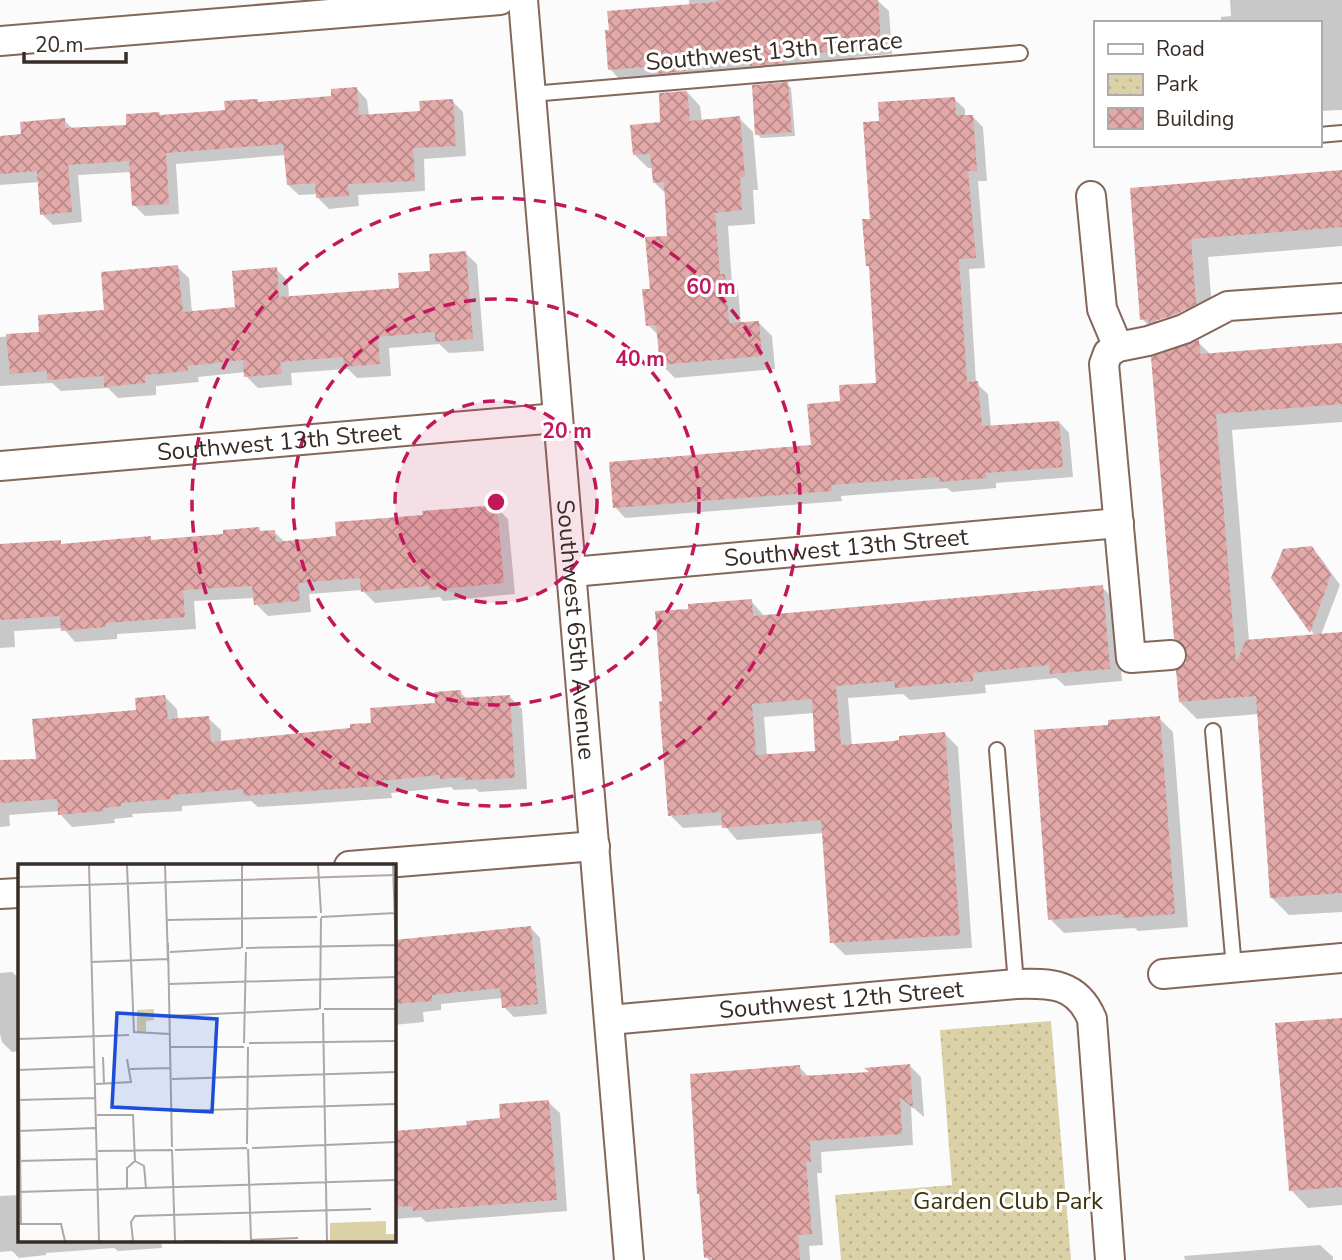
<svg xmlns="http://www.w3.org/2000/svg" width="1342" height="1260" viewBox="0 0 1342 1260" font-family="'Nunito Sans',sans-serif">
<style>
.park{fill:url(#park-dots)}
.shadow{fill:#0003;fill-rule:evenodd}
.building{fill:url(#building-cross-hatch);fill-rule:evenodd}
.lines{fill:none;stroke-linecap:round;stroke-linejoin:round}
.service-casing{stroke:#84675a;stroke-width:18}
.minor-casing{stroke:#84675a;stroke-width:32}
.service{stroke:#fff;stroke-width:14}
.minor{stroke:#fff;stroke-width:28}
.ring{fill:none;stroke:#c2185b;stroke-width:3.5;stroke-dasharray:12 9}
.labels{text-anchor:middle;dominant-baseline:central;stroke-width:6;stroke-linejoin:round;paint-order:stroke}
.street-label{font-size:24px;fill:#382c26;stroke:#fff}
.park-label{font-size:24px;fill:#3d340a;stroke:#fff}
.inset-road{fill:none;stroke:#ada8a6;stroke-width:2}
.view{fill:#1d4ed8;fill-opacity:0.15;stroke:#1d4ed8;stroke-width:3.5}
.inset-edge{fill:none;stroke:#382c26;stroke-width:3.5}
.centre{fill:#c2185b;stroke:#fff;stroke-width:3.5}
.ring-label{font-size:21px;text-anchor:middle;font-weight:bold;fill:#c2185b;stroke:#fff;stroke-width:6;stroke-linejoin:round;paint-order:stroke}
</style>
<defs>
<pattern id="park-dots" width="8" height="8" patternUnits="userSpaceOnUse" patternTransform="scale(1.75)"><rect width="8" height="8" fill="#dad1a7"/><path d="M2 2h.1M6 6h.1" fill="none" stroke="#bcb490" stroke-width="1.8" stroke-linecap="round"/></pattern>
<pattern id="building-cross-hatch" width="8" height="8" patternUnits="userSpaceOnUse" patternTransform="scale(1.75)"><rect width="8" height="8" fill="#e3a9a9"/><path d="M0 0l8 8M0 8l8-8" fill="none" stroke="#b98a89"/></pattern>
</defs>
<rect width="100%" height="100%" fill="#fbfbfb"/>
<path class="park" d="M1051,1021l20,239h-230l-6,-65 117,-10 -12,-155z"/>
<path class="shadow" d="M689,0h188l12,11 3,43 -37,3 1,5 -235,19 -11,-12 79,-63z
M1230,0h112v110l-23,1v-88h-98v-6l10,-1z
M787,84l4,4 4,48 -34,2 -4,-4z
M357,89l10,11 2,16 53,-3 30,-12 11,11 3,44 -42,3 1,32 -67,4 1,11 -30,3 -11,-11v-4l-19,1 -11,-10 -2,-30 -110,9 3,50 -34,2 -11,-11 -2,-33 -54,3 4,47 -29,3 -11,-11 -2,-32 -40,3v-48l23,-1 41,-16 9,9 55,-3 34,-9 65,-5 30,-12 3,3 73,-6z
M687,92l13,14 2,16 37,-4 14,14 5,58h-5l2,34 -27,2 4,58 6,5 3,35 18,-1 13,13 3,33 -100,9 -14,-14 -2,-28 -11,-11 3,-35 18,-53 -2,-42 -13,-13 -1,-14h-5l-13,-13z
M954,99l11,10v8l7,-1 11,11 4,54h-9l7,87 -16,1 7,114 12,11 3,34 68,-6 10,11 4,44 -77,6v5l-44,4 -5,-4 -106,8 1,5 -217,17 -10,-11 197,-61 30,-44 36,-18 -7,-115 -3,-3 13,-143z
M1342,172v74l-134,11 5,65 -53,15 -18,-18 -10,-130zM1185,309l1,4 -30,10v-4z
M465,253l12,11 7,87 -35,2 -10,-9 -50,4 2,28 -34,2 -9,-9 -57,4 1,12 -34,3 -12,-12v-4l-48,5 1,5 -43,4v9l-38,3 -10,-10 -47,3 -9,-8 -52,3v-49l41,-4 65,-21 71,-45 12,11 3,35 45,-5 39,-39 12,12 1,17 112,-8z
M1198,342l13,13 131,-10v77l-110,8 17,211 66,-5 -42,-59 38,-29 9,9 20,28 -19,50 21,-1v278l-53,3 -17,-17 -13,-184 -62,5 -17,-17 9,-50 -14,-14z
M496,507l12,12 7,75 -72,7 -3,-4 -65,6 -13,-13 -53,4 2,18 -43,4 -12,-12 -1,-6 -61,3 2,28 -79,5v5l-42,3 -12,-14 -49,3 1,16 -15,1v-84l150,-26 3,3 72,-5 33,-8 5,5 11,-1 11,10 53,-4 87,-21z
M1102,587l13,13 7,81 -57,5 -9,-8 -71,7 1,8 -76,7 -7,-6 -55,4 4,48 49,-4 44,-8 13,13 14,201 -127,7 -13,-13 -8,-109 -87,7 -13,-15 -41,3 -13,-13 -6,-112 26,-93 61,-9 14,16zM814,713l3,39 -50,4 -3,-39z
M460,692l7,7 42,-3 13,13 5,80 -48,3 -3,-3 -22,1 -3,-3 -60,6 1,5 -84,6 -50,3 -7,-6 -69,5v5l-50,3 1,3 -19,2 1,4 -43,4 -12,-13v-3l-51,4 1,11 -10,1v-65l38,-1 127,-64 12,12 1,11 30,-2 13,12v13l131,-13 85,-25z
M1159,718l14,14 15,195 -50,4 -3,-3 -71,5 -14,-14 60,-193z
M531,928l9,10 7,76 -33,3 -10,-10 -1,-9 -62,6v6l-18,2 1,10 -30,3v-83z
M12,972l7,6v73l-7,1 -10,-10 -2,-8v-61z
M1342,1019v186l-34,3 -17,-18z
M909,1065l12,12 3,40 -13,-11 2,39 -92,7 1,21h-5l6,72 -14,1 1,14h-101l-3,-3 93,-190 10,10 63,-4z
M548,1102l12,11 7,98 -141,11 -5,-5 -27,2v-85l75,-7 33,-7z
M19,1195v46h142l1,7 -44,3 -4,-3 -68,5v2l-27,3 -7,-7 -12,1v-56z
M1320,1245l13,12v3h-148l-1,-4z"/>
<path class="building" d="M717,0h161l3,43 -36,3v5l-60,4 1,8 -36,3v-7l-65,4 1,8 -28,3 -1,-8 -49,4 -3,-40h4l-2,-19 110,-9z
M788,82l4,50 -37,3 -3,-50z
M357,87l2,28 61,-4 -1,-10 34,-2 3,47 -43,2 2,33 -67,3 1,12 -33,2 -1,-15 -28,2 -4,-41 -117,9 3,51 -37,2 -3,-45 -61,4 4,47 -32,3 -3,-44 -37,3v-38l21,-2 -1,-12 45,-4v10l61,-3v-11l33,-2 1,3 65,-5 -1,-9 34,-2v3l73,-6v-7z
M687,91l3,30 50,-5 5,61h-5l2,33 -27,3 5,61h5l4,49 30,-2 3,35 -102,9 -4,-40 -10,1 -4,-37h8l-5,-52 22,-1 -3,-54 -11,1 -3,-29 -17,1 -3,-30 30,-3 -1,-29z
M955,97l1,18h17l4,56h-9l8,87 -17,1 8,123 11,-1 4,45 77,-5 4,46 -77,6 1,5 -48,4v-5l-108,8 1,6 -219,17 -4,-46 202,-17 -4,-41 33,-3 -1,-16 37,-2 -7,-117h-3l-4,-47h8l-7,-97 16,-1 -1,-19z
M1342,170v57l-151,12 5,65 -19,10 -28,9 -1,-4 -8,1 -10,-132z
M466,251l7,88 -38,3v-10l-57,5 2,27 -36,3 -1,-10 -63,5 2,12 -38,3 -1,-17 -56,6 1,5 -43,4v8l-41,4v-11l-57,4v-9l-37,3 -4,-40 33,-2 -1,-17 66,-5 -3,-38 77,-7 5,47 52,-5 -3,-36 45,-4 2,30 120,-9 -1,-15 32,-2 -1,-17z
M1199,340l1,14 142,-11v61l-126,10 20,249 10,-23 96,-8v261l-72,5 -14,-202 -77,6 -3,-32 10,-7 1,-10 -3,-8 -10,-6 -23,-282z
M497,505l7,78 -75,7v-4l-68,6 -1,-14 -62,5 2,18 -46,4 -2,-19 -69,4 2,27 -79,6v4l-45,4 -1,-15 -60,4v-76l61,-4v4l90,-8v4l72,-6v-4l36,-3 1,4 15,-1 1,12 60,-6 -1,-14 88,-7 -1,-4z
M1312,546l19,29 -21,58 -39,-55 12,-29z
M1103,585l7,84 -60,5 -1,-9 -76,8v8l-78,7 -1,-7 -58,5 5,59 52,-4 6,-1v-4l46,-4 15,203 -130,8 -9,-123 -99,8 -1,-16 -53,4 -9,-114 3,-1 -7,-90 33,-2v-5l64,-5 1,17zM812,699l3,52 -59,4 -4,-51z
M461,690v8l49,-3 5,83 -50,2v-3l-25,2v-4l-60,6v5l-85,6 -51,4 -1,-7 -72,6v4l-50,4v3l-18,2 1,3 -46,4 -1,-16 -57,4v-43l36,-1 -4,-40 104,-9 -1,-12 30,-3 3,24 41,-3 2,26 139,-14v-4l21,-1 -1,-15 65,-5 -1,-11z
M1160,716l15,198 -52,4 -1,-4 -74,6 -14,-190 74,-5v-5z
M531,926l7,78 -36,4 -2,-20 -68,7v6l-38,3v-64z
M1342,1018v169l-53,4 -14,-168z
M910,1064l3,44 -13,-11 2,37 -92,7 1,21h-5l6,72 -14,1 2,25h-88v-3l-8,1 -5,-64h-2l-7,-120 110,-9 1,11 68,-4 -5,-4z
M549,1100l8,100 -144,11 -1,-5 -18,1v-76l73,-6 -1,-4 34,-3 -1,-14z"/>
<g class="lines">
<g class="service-casing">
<path id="service" d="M531,94l489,-41
M1319,135l23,-2
M1213,731l21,237
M997,750l19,234"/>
</g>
<g class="minor-casing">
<g id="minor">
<path id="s1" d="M523,0l106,1260"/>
<path d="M0,41l500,-41"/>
<path d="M1091,196l11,113 16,38"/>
<path id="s2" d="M0,466l557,-48"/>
<path id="s3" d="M572,572l547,-49"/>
<path d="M1171,655l-40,3 -27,-294 4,-11 10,-6 30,-6 36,-12 44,-23 114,-8"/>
<path d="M349,866l246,-20"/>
<path d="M0,894l19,-1"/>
<path d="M1163,974l179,-16"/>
<path id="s4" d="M609,1020l407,-36c35,-1 61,-1 76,35l18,241"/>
</g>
</g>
<use href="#service" class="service"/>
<use href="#minor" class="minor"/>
</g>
<circle cx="496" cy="502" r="101" fill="#c2185b" fill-opacity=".12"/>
<g class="ring">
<circle cx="496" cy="502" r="101"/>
<circle cx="496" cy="502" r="203"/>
<circle cx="496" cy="502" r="304"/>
</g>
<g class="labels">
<g class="street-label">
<text transform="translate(774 51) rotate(-5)">Southwest 13th Terrace</text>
<text stroke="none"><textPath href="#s2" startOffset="280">Southwest 13th Street</textPath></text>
<text stroke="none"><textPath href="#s3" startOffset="275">Southwest 13th Street</textPath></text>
<text stroke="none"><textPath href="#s1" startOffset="632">Southwest 65th Avenue</textPath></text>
<text stroke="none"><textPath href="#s4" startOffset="233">Southwest 12th Street</textPath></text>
</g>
<g class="park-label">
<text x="1008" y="1201">Garden Club Park</text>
</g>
</g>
<g transform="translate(18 864)">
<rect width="378" height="378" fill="#fbfbfb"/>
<path d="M136,145v11l-8,1v11h-9v-22zM368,357v13h10v7h-66v-18z" fill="#dad1a7"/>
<path d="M345,364l1,13h-30l2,-12z" fill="#dad1a7"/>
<path class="inset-road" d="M71,1l10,376M109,1l7,167 36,2M147,1l3,97M300,1l3,48M375,1l3,89M0,23l378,-12M303,53l74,-4M149,56l150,-3M150,79l4,204M224,84v-83M228,84l150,-3M152,88l71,-4M74,98l75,-3M151,120l227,-7M0,145l3,215M302,145l1,-91M306,145h72M305,149l4,228M152,152l149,-7M1,175l110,-4M226,179l2,-91M231,179l147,-2M153,183h73M85,193l1,27M112,205l41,-1M0,206l76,-3M154,215l224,-7M78,220l35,-2 -4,-23M0,236l77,-2M155,247l223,-7M79,251h36l2,46M0,267l77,-3M229,280l1,-97M234,284l144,-6M230,285l3,92M154,286l3,91M157,286l72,-2M80,287l74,-1M0,297l78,-2M117,297l9,5 2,22M109,325v-21l8,-7M0,328l378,-12M0,360h43l4,17M233,376l47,-2M115,377l-2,-19 4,-6 236,-7M166,377h36"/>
<path class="view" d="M99,149l100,6 -5,93 -100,-5z"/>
<rect width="378" height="378" class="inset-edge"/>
</g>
<circle cx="496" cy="502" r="10" class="centre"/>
<g class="ring-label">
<text x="711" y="294">60 m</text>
<text x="640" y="366">40 m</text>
<text x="567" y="438">20 m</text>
</g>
<rect x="1094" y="21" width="228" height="126" fill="#ffffff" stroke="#afaba8" stroke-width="2"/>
<rect x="1108" y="44" width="35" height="10" fill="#ffffff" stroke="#afaba8" stroke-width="2"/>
<text x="1156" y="56" font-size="21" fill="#382c26">Road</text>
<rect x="1108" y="74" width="35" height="21" fill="url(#park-dots)" stroke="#afaba8" stroke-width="2"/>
<text x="1156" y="91" font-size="21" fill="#382c26">Park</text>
<rect x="1108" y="108" width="35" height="21" fill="url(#building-cross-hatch)" stroke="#afaba8" stroke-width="2"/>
<text x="1156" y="126" font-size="21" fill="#382c26">Building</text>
<path d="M24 52v10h102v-10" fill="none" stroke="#382c26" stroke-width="3.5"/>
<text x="35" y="52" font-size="21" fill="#382c26" stroke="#ffffff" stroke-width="5" paint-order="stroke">20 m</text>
</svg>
